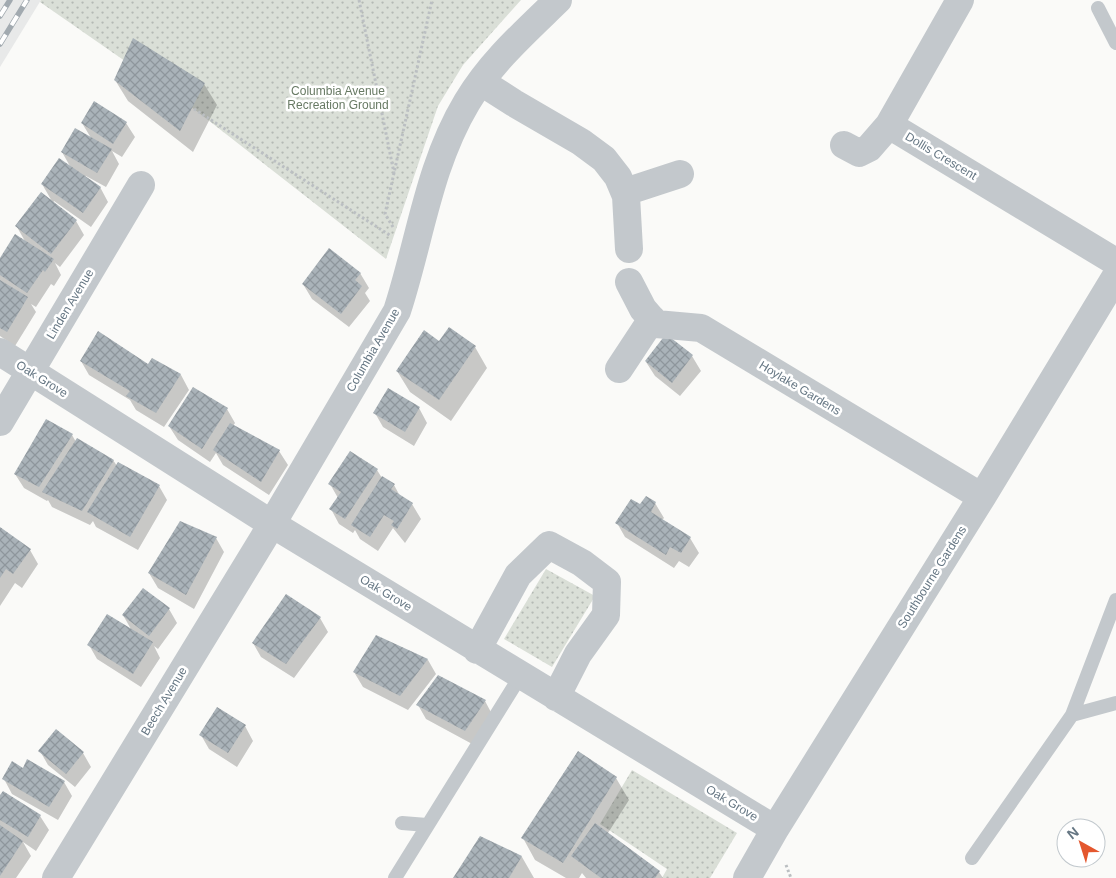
<svg xmlns="http://www.w3.org/2000/svg" width="1116" height="878" viewBox="0 0 1116 878" font-family="Arial,sans-serif">
<style>
.built{fill:#e8e9e9}
.grass{fill:url(#grass-dots)}
.shadow{fill:#0003}
.building{fill:url(#building-cross-hatch)}
.lines{fill:none;stroke-linecap:round;stroke-linejoin:round}
.path{stroke:#bbbfc2;stroke-width:3;stroke-dasharray:2.5 2.5;stroke-linecap:butt}
.lane{stroke:#c3c8cc;stroke-width:14}
.street{stroke:#c3c8cc;stroke-width:28}
.rail-casing{stroke:#a2aab0;stroke-width:5.5}
.rail{stroke:#fff;stroke-width:4;stroke-dasharray:11;stroke-linecap:butt}
.labels{text-anchor:middle;dominant-baseline:central;stroke-width:5;stroke-linejoin:round;paint-order:stroke}
.park-label{font-size:12px;fill:#687a64;stroke:#fff}
.street-label{font-size:12px;fill:#657683;stroke:#fff}
</style>
<defs>
<pattern id="grass-dots" width="8" height="8" patternUnits="userSpaceOnUse" patternTransform="scale(1.25)"><rect width="8" height="8" fill="#dadfd7"/><path d="M2 2h.1M6 6h.1" fill="none" stroke="#b4b9b4" stroke-width="1.8" stroke-linecap="round"/></pattern>
<pattern id="building-cross-hatch" width="8" height="8" patternUnits="userSpaceOnUse" patternTransform="scale(1.25)"><rect width="8" height="8" fill="#aab3b9"/><path d="M0 0l8 8M0 8l8-8" fill="none" stroke="#8e969c"/></pattern>
</defs>
<rect width="100%" height="100%" fill="#fafaf8"/>
<path class="built" d="M0,0h41l-41,67z"/>
<path class="grass" d="M41,0h480l-58,65 -25,41 -52,153 -192,-150 -154,-107z
M546,569l49,27 -43,71 -48,-28z
M632,770l105,63 -27,45h-48l5,-9 -67,-45z"/>
<path class="shadow" d="M115,80l89,4 13,21 -24,47 -65,-51z
M82,123h44l9,14 -13,20 -10,-6 7,13 -13,23 -20,-11 -1,1 15,10 8,15 -17,25 -37,-26 -1,2 -11,-19 29,-16 -9,-16 29,-14z
M76,221l8,14 -24,32 -5,-4 6,12 -7,11 -3,-2 -15,23 -5,-3 5,8 -21,34 -15,-10v-76l26,-17 -9,-16z
M360,273l9,15 -4,5 5,8 -21,26 -37,-28 -9,-15z
M667,336l25,20 9,15 -21,25 -25,-20 -9,-14z
M440,343l35,4 12,21 -36,53 -41,-29 -13,-21z
M152,360l29,15 8,15 -25,37 -28,-17 -6,-10 -41,-25 -8,-14 67,5z
M419,408l8,15 -13,23 -31,-19 -8,-14z
M227,409l8,14 -2,3 46,25 9,14 -19,30 -46,-30 -7,-12 -6,9 -32,-22 -9,-14z
M72,435l4,7 37,18 4,6 42,20 8,14 -29,50 -42,-23 -3,-6 -3,4 -38,-18 -4,-7 -1,1 -23,-13 -9,-14z
M377,470l5,8 12,7 6,11 12,8 9,15 -16,24 -12,-15 -15,23 -18,-12 -5,-9 -2,3 -14,-9 -8,-15 7,-11 -8,-14z
M646,497l9,6 9,15 -2,2 28,18 9,15 -10,14 -10,-6 -5,7 -49,-31 -8,-14 24,-17z
M0,528l30,22 8,14 -16,24 -7,-5 -15,23z
M216,538l8,14 -30,57 -36,-21 -9,-15z
M169,609l8,14 -19,26 -4,-3 6,12 -19,29 -44,-28 -8,-14 43,-14 -9,-16z
M320,618l8,14 -34,46 -33,-21 -8,-14z
M377,637l51,23 8,14 -28,36 -45,-23 -9,-15z
M485,701l8,15 -19,29 -48,-26 -8,-14z
M245,726l8,15 -16,26 -28,-18 -8,-14z
M40,751l43,2 8,14 -16,20 -27,-22z
M579,752l37,26 13,22 -21,33 51,39 4,6h-77l-4,-5 -3,5h-13l-31,-18 -12,-22z
M23,769l41,13 8,14 -14,24 -46,-26 -8,-15z
M0,798l40,18 9,14 -13,21 -13,-9 8,14 -15,22h-16z
M480,838l42,19 12,21h-80z"/>
<path class="building" d="M133,38l72,45 -25,48 -66,-51z
M94,101l33,21 -14,22 -32,-21z
M75,128l37,21 -15,24 -36,-21z
M59,158l42,29 -18,26 -42,-29z
M41,192l36,28 -26,34 -36,-28z
M15,234l39,25 -9,13 -2,-2 -16,23 -27,-18v-17z
M329,248l32,25 -6,7 7,6 -21,28 -39,-30z
M0,280l28,17 -21,35 -7,-4z
M449,327l27,19 -37,54 -43,-29 28,-41 15,11z
M98,331l50,33 4,-6 29,16 -25,39 -30,-17 4,-5 -50,-30z
M666,334l27,21 -21,28 -27,-22z
M193,387l35,21 -26,41 -34,-23z
M388,388l32,19 -15,25 -32,-19z
M46,419l27,15 -34,53 -25,-13z
M230,423l50,27 -19,32 -48,-32z
M77,438l37,22 -32,51 -40,-19z
M350,451l28,18 -33,50 -16,-10 12,-17 -13,-8z
M118,462l42,23 -30,52 -43,-25z
M382,476l13,8 -4,5 22,14 -16,26 -6,-4 3,-4 -10,-6 -14,22 -19,-12z
M646,496l10,6 -5,10 40,25 -10,16 -11,-6 -4,8 -51,-32 16,-24 9,5z
M180,521l37,16 -31,58 -38,-22z
M0,527l31,22 -18,25 -7,-5 -6,9z
M143,588l27,20 -21,28 -27,-21z
M286,594l35,23 -35,47 -34,-21z
M107,614l46,28 -20,32 -46,-29z
M376,635l52,24 -28,37 -47,-24z
M438,675l48,25 -21,31 -49,-26z
M217,707l29,18 -18,28 -29,-18z
M56,729l28,23 -18,22 -28,-23z
M578,751l39,26 -54,86 -42,-25z
M27,759l38,22 -16,26 -47,-28 10,-18 11,7z
M3,791l38,24 -13,22 -28,-17v-25z
M595,823l65,48 -5,7h-54l-30,-22z
M0,825l23,16 -23,35z
M480,836l42,20 -13,22h-56z"/>
<g class="lines">
<path class="path" d="M359,0l35,173
M194,109l197,127
M393,227l-8,-13 47,-214
M786,865l5,13"/>
<path class="lane" d="M1098,8l18,35
M1072,715l44,-115
M402,823l25,2
M972,858l100,-143 44,-12
M395,878l126,-203"/>
<path class="street" d="M960,0l-71,125 227,137
M481,82l33,21 67,39 23,17 14,18 8,19 3,53
M844,145l15,8 10,-5 20,-23
M625,192l55,-18
M629,282l14,27 13,15 45,4 281,169
M0,352l272,172 503,305
M619,369l33,-50
M0,422l141,-237
M477,650l41,-75 31,-30 33,18 25,19 -1,33 -28,39 -22,43
M56,878l207,-339 134,-228c23,-70 31,-144 70,-209 24,-40 58,-70 91,-102
M747,878l28,-49 207,-332 134,-221"/>
<g class="rail-casing">
<path id="rail" d="M0,16l10,-16
M0,44l27,-44"/>
</g>
<use href="#rail" class="rail"/>
</g>
<g class="labels">
<g class="park-label">
<text x="338" y="91">Columbia Avenue<tspan x="338" dy="14">Recreation Ground</tspan></text>
</g>
<g class="street-label">
<text transform="translate(941 156) rotate(31)">Dollis Crescent</text>
<text transform="translate(70 304) rotate(-59)">Linden Avenue</text>
<text transform="translate(373 350) rotate(-60)">Columbia Avenue</text>
<text transform="translate(42 379) rotate(32)">Oak Grove</text>
<text transform="translate(800 388) rotate(31)">Hoylake Gardens</text>
<text transform="translate(932 577) rotate(-58)">Southbourne Gardens</text>
<text transform="translate(386 593) rotate(31)">Oak Grove</text>
<text transform="translate(164 701) rotate(-59)">Beech Avenue</text>
<text transform="translate(732 803) rotate(31)">Oak Grove</text>
</g>
</g>
<g transform="translate(1081 843) rotate(321)"><circle r="24" fill="#ffffff" stroke="#c1c8cd"/>
<path d="M0-4L9 19L0 12L-9 19Z" fill="#e4572e"/>
<text y="-8" font-size="14" font-weight="bold" text-anchor="middle" fill="#657683">N</text>
</g>
</svg>
